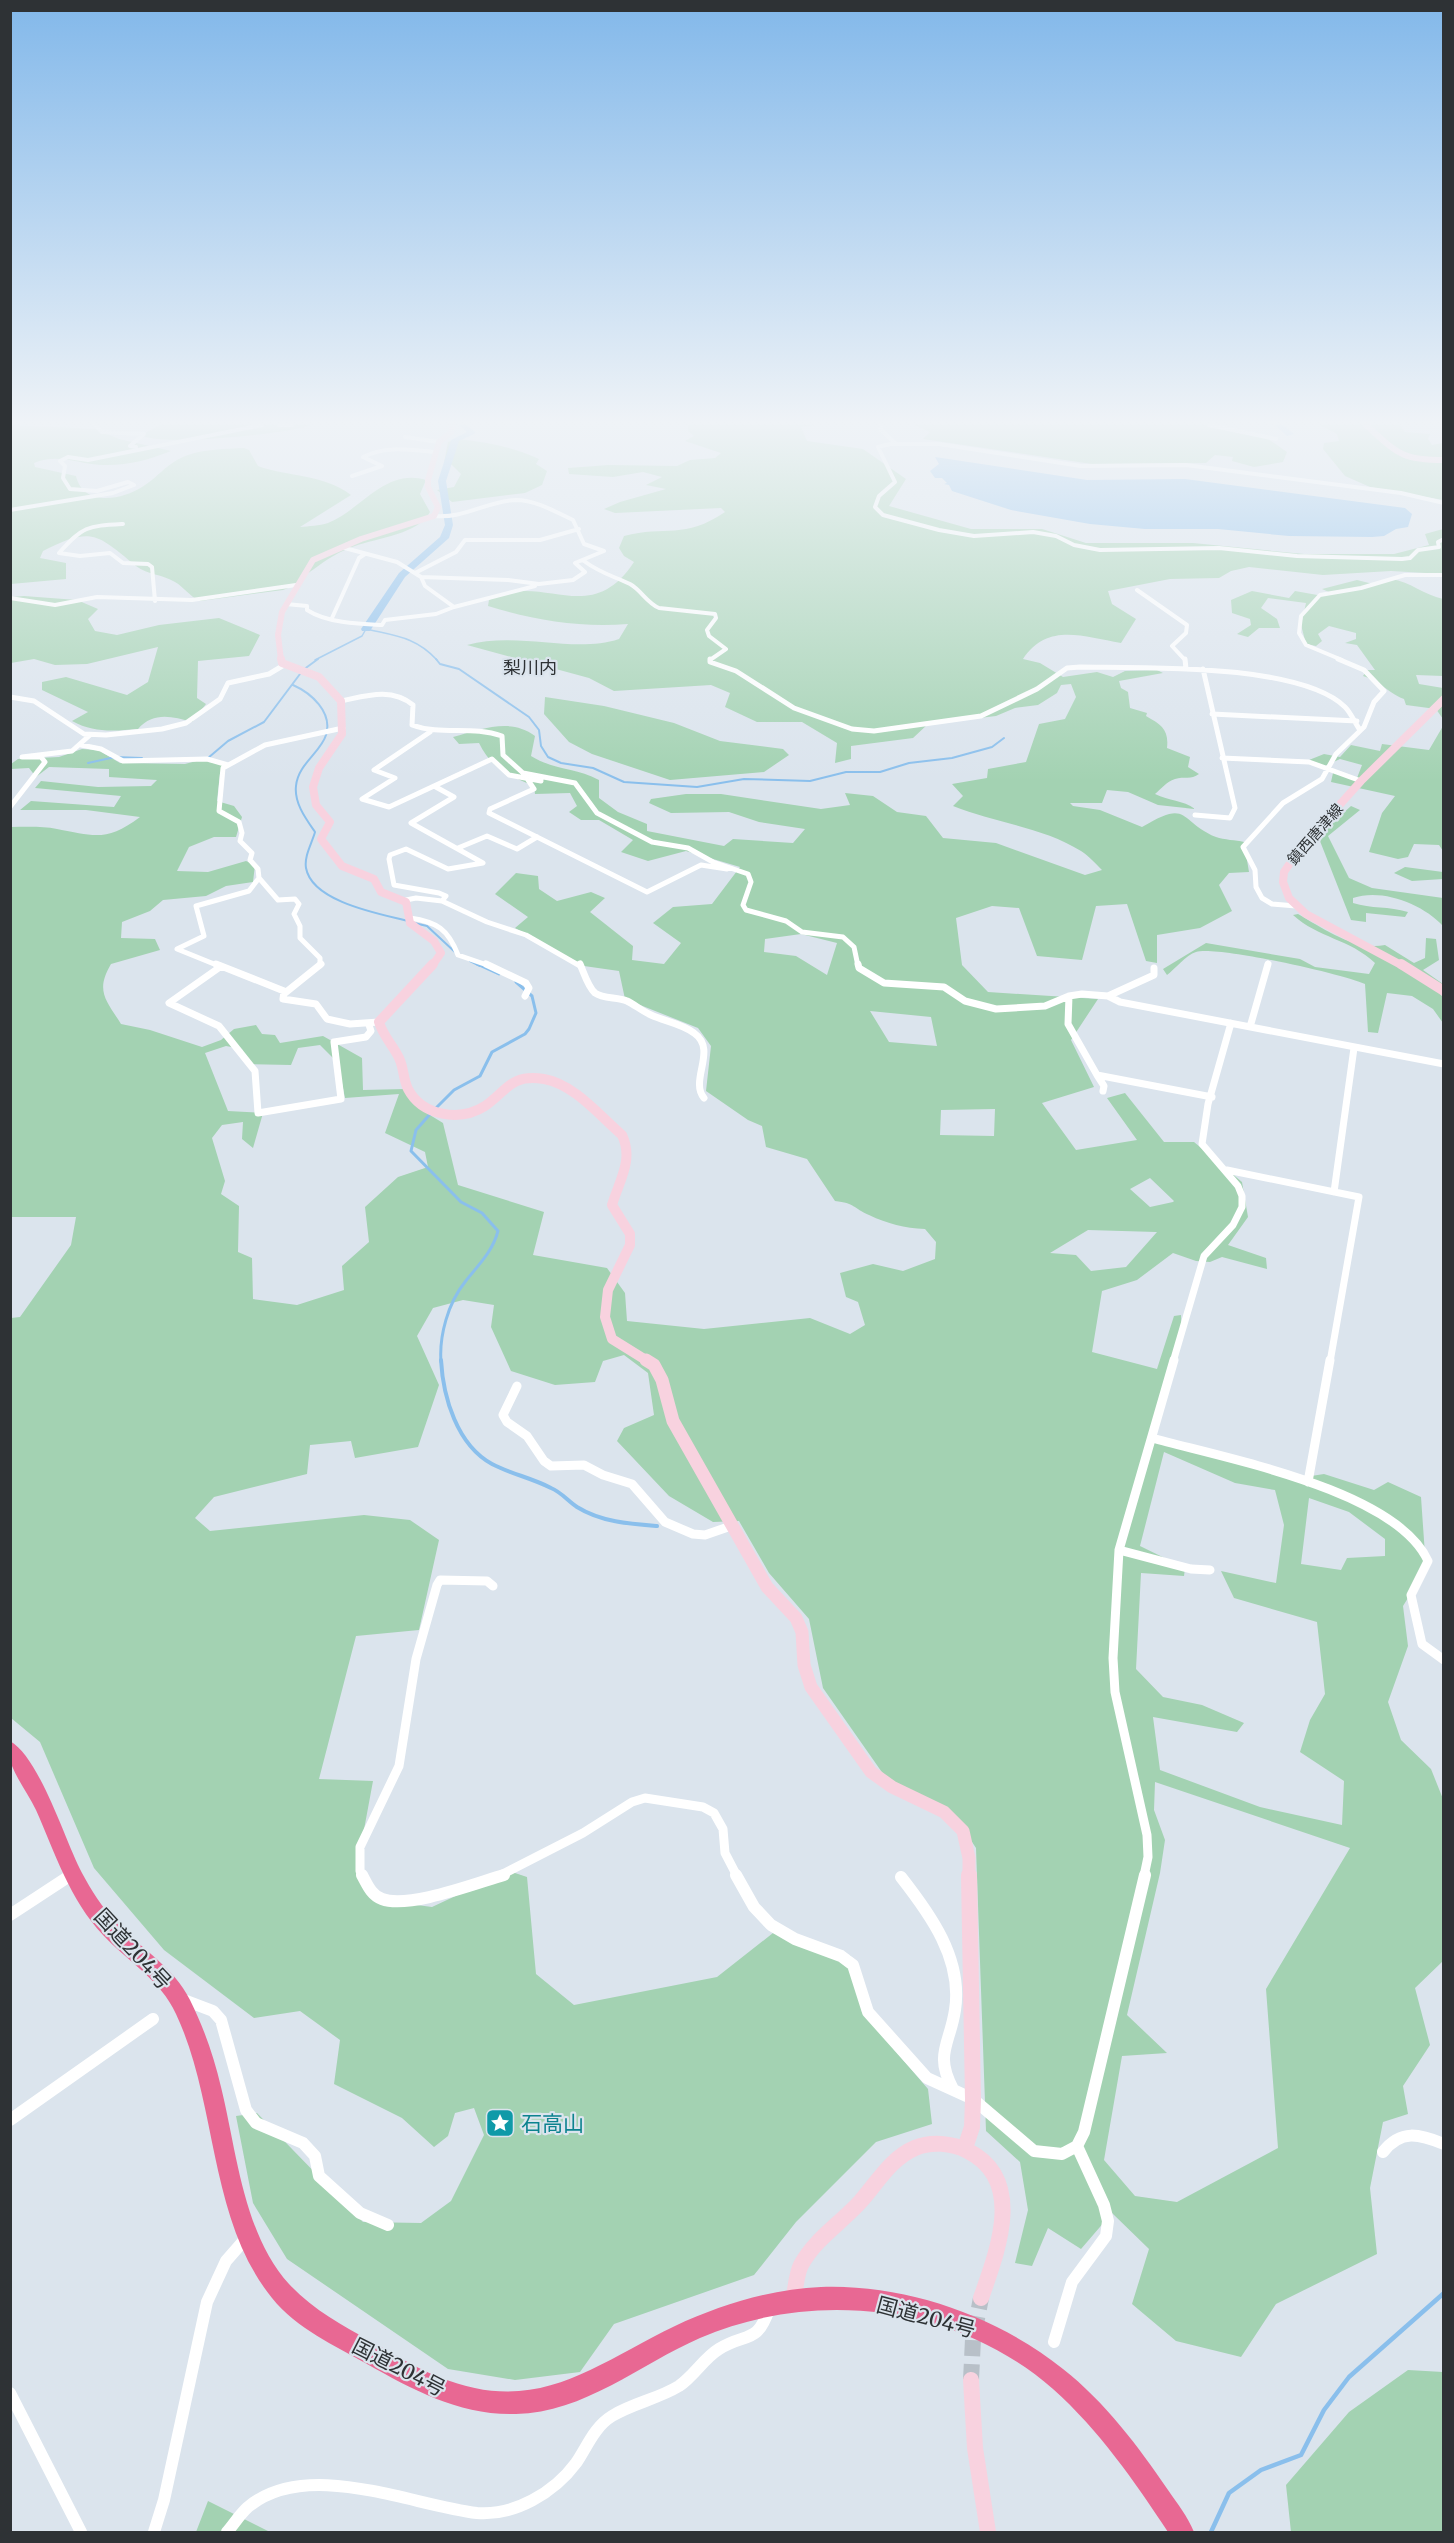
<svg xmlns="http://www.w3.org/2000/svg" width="1454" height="2543" viewBox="0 0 1454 2543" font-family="Merriweather,'Noto Sans JP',serif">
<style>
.green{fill:#a3d2b2;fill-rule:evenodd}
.water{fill:#8abfec}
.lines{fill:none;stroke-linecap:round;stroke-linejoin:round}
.stream-far4{stroke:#8abfec;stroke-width:1.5}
.stream-far3{stroke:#8abfec;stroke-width:2}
.stream-far2{stroke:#8abfec;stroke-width:3}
.stream-far1{stroke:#8abfec;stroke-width:4}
.stream{stroke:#8abfec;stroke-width:4.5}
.river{fill:#8abfec;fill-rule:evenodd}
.secondary-tunnel{stroke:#b8c0c8;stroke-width:16;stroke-dasharray:16 8;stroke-linecap:butt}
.street-far4{stroke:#fff;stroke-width:4}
.street-far3{stroke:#fff;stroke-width:5}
.street-far2{stroke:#fff;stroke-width:7}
.street-far1{stroke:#fff;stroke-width:9}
.street{stroke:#fff;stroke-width:12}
.secondary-far4{stroke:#f8d2df;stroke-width:6}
.secondary-far3{stroke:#f8d2df;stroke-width:8}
.secondary-far2{stroke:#f8d2df;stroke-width:10}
.secondary-far1{stroke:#f8d2df;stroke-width:13}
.secondary{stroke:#f8d2df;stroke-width:16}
.highway{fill:#e86893;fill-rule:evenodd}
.labels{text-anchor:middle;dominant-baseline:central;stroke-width:4.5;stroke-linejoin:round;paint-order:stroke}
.far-street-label{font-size:15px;fill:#2e3235;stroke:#dbe4ed}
.far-quarter-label{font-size:18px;fill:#2e3235;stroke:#dbe4ed}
.near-street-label{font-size:21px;fill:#2e3235;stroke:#dbe4ed}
.near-culture-label{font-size:21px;fill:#0d838f;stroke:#dbe4ed;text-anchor:start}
</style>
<rect width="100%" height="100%" fill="#dbe4ed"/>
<path class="green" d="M11,425l85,4 23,10 52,12c-23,9 -44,15 -69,14 -25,-1 -44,-12 -68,-2l1,4 41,9c7,31 46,24 66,11 17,-10 24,-24 46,-32 17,-6 37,-6 56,-7l5,2 9,16c30,11 66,8 93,29l-51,32c9,-1 19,-1 28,-4 33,-13 57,-55 98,-43l-6,14 10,18c-11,22 -53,26 -75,34 -15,5 -29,14 -41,23 -11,7 -18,17 -31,21l-83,11c-11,-5 -16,-14 -25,-19 -13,-8 -27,-7 -39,-16 -39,-32 -44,-40 -93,-15l-3,7 26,5v16l-55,5z
M160,425h151c-23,9 -151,22 -170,10z
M688,425h129l-16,2 6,14 56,8 43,30 -17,27 82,23h71l44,14h107l111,11h90l35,-9 -4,-11 18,-5v45l-52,-3 -68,4 -74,-8 -18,4 -12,7 -49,1 -62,12 4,13 24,15 -15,24c-38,-6 -73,-21 -98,16l17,4 23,14 34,-5 16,5 12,-6 32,-1 6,3 -44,8 2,7 7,4 2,16 17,5 -1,3c16,9 23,14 21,32l23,9 -2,10 11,7c-8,6 -15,2 -24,5 -9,3 -13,9 -20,15 14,7 28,6 40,15l-37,-4 -30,-13 -21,-2 -5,13h-32l3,3 27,4 42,17c48,-29 36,-6 74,10 8,3 20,3 28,5l5,30 -20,1 -10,12 13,26 -32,17 -43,7v28l-11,-2 -19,-57 -31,2 -14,54 -45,-4 -18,-48 -27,-2 -36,12 6,47 26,27 110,7 -27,41 23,47 -52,16 34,47 61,-10 -30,-42 18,-5 39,49h30l48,40 6,35 -20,28 38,13 1,11 -45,-12 -12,5 -14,-1 -23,-8 -36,27 -35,11 -10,61 65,17 17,-53 7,-1 1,26 -33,96 143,42 32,-5 50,16 14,-8 33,15 5,72 -23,37 5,40 -20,56 13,38 30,29 12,30v162l-28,27 15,57 -27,41 5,28 -25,8 -13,66 7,66 -101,50 -35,53 -65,-16 -44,-37 17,-55 -37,-36 -31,36 -33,-21 -16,38 -17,-3 13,-53 -8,-48 -34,-31 -10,-283 -23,-35 -67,-35 -63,-90 -14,-69 -40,-46 -30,-52 -26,1 -44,-26 -52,-55 7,-13 30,-13 -6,-42 -24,-18 -21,6 -8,21 -40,3 -44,-14 -20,-44 3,-22 -31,-5 -30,8 -16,28 22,49 -21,62 -63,11 -4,-17 -41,4 -3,29 -93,23 -19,21 15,13 154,-16 46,5 29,20 -20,90 -63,6 -37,143 54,2 -15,81 21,38 53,7 77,-36 18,6 9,97 38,31 143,-28 56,-44 78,23 11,56 66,77 4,35 -56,18 -80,80 -42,53 -140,49 -34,48 -65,8 -67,-11 -161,-110 -34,-56 -17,-87 21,-3 106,109 58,1 30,-22 33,-66 -10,-27 -19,5 -7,23 -14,11 -32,-29 -68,-34 6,-44 -40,-29 -46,7 -90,-68 -70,-82 -54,-126 -29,-24v-400l9,-1 51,-72 5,-28h-65v-390c15,0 31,-1 46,2 37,7 50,13 83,-12l-54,-7h-66l11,-9 83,6 7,-11 -86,-8 6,-7 57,6 53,-1 6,-6 -48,-3v-8l-60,-2 -13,10 -7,-9 -18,1v-5l7,-5 41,-2 23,-8 16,1 22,13 65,1 19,-5 21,6 -5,8 -3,28 17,5 8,11 -6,20h-22l-25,10 -12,24 31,1 38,-11 9,4 -2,17 -27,4 -20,10 -43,4 -13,11 -28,11 -1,16 34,1 5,11 -49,14c-16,27 -5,36 10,60l29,6 52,17 19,-7 13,-11 22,-4 6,9 13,1 5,8 43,-7 39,22 1,32 42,-1 15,20 23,14 15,62 86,27 -11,43 74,13 18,25 2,28 77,8 106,-11 40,16 15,-9 -7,-23 -12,-5 -6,-24 33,-9 30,7 32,-12 1,-17 -11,-13c-21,-1 -37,-5 -56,-14 -16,-7 -14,-12 -34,-14l-28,-42 -41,-12 -4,-21 -14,-6 -42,-29 5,-45 -13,-18 -73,-29 -6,-28 -35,-5 -69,-38 13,-11 -33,-23 21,-21 22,3 1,13 18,12 34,-9 14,6 -15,14 43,34 -1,14 32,4 17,-21 -28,-20 20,-16 39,-3 28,-37 -54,-16 -38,10 -27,-9 12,-12 -34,-20h-18l-12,-8 8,-6 -7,-13 -35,1 -1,-8c-26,-11 -43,-18 -55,-43l-20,1 -6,-7c28,-7 57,-20 82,-1l-4,20c25,15 44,11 68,24v18l19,14 29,12v7l77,15 9,-7 60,4 12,-14 -46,-7 -30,-10 -58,1 -22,-10 2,-4 35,-5h35l100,15 29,-4 -5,-12 28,3 24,16 29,4 17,22 53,5 89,32 17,-5c-6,-6 -13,-14 -21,-19 -38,-24 -86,-28 -128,-45l10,-10 -11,-12 35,-6 1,-9 38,-7 13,-38 26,-5 11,-22 -5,-13 -10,1 -4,8 -19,12 -23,3 -19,8 -68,8 -15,14 -62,8v13l-16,4 2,-20 -35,-21h-45l-32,-15 5,-14 -19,-8 -97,6 -25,-13 -122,-33c50,-14 107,9 152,-6l9,-15c-48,4 -95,-4 -140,-18l1,-6c54,-30 100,30 145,-38l-10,-6 -5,-8 5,-12c42,-11 60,4 101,-24l-4,-4 -106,5 -11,-4 16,-7 46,-13 -20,-4 16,-8 -19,-5 -30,5 -44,-3 -1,-6 41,-3 68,1 13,-6 25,-2 6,-5 -36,-12 9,-5 -6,-5zM801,934l36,9 -10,32 -31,-19 -32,-4 1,-13zM870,1011l61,6 6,29 -48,-4zM320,1045l18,18 7,35 54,-4 -14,39 40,19 3,15 -30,10 -33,30 4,35 -27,24 2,24 -47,15 -44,-6 -1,-41 -14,-6 1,-46 -18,-12 4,-13 -13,-43 10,-13 21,-3 -1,17 11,9 10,-35 -35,-2 -23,-58 21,-7 16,3 6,15 43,1 7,-17zM995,1109l-1,27 -54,-1 1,-25zM1150,1178l24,23 -1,1 -23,5 -20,-18zM1088,1230l68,2h1l-31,35 -35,4 -15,-16 -26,-2zM1164,1452l71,31 40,7 9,35 -8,58 -55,-12 13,27 83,24 8,72 -15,26 -10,32 44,29 -2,44 -82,-18 -100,-37 -7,-53 84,15 7,-9 -42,-18 -39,-8 -27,-28 5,-96 43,3 1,-8 -45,-22zM1309,1498l40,14 36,27v17l-38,2 -6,12 -40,-6zM1155,1782l195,66 -84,141 12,159 -101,54 -42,-6 -31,-36 18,-104 45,-3 -40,-38 33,-142 5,-33 -11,-30z
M914,425h294l60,14 19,13 -4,10 -29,5 -22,-6 1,-4 -18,-2 -9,8 -114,1 -169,-25 7,-7z
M1320,425h80l5,7 25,2 -2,5 4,6 11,-2v57l-73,-13 -25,-11 -22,-27 1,-6 15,-2 -2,-7z
M458,439c31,4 53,7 81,20l-3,5 11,7 -5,14 -17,8 -73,9 -15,-12 17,-3 7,-13 -9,-9 -8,-2 4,-21z
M1391,579c20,3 33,16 52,20v77l-27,-1 3,9 24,4v31l-7,-10 -30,-4 -2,-6c-18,-7 -21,-17 -41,-23l4,-6h8l-18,-25 -12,-2 11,-4v-6l-27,-7 -11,8 4,7 -6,5 -10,-2 -5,-19 5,-22 -38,-5 -7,10 16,11 3,9h-21l-11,9 -11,-3 14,-9 -1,-6 -18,-6 -1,-13 21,-9 37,7 6,-7 28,5 8,-3 -9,-4 35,-9 16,4z
M24,596l53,4 21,9 -10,10 7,12 22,4 42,-10 60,-7 41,17 -11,21 -51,5 -1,37 9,6 -14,18c-21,-6 -39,-10 -54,7 -24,2 -44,4 -66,-8l16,-9 -46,-22v-8l24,-5 61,18 21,-13 10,-35 -71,17 -32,1 -21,-6 -23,4v-66z
M545,697l59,9 70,17 46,18 63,8 6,6 -25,17 -94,8 -78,-26 -23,-12 -25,-28z
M1443,726v125l-4,-6 -25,-1 -6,13 -10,2 -29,-7 13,-39 13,-17 -64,-14 2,-9 24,5 5,-13 -22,-6 -15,7 -16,-6 15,-6 16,3 11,-12 29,6 2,-7 47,6z
M1351,806l9,4 -32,26 21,42 23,10 71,10v28c-20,-22 -61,-38 -90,-28v5c18,6 36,3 55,9l-3,5 -39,-4v9l-15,-2 -33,-84z
M1405,867l38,5v7l-31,2 -18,-8z
M1298,914c26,15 57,37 87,31l29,18 11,-5 1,-20 10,1 3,21 -16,10 20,14v7l-3,3 3,3v26l-10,-14 -21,-13 -25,-3 -9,40 -10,-1 -3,-48c-22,-10 -150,-39 -169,-32 -10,3 -21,17 -29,23l-4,-6 43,-26 94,16 15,8 54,7 6,-11c-25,-24 -57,-25 -82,-48z
M1408,2370l35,2v160h-152l-5,-47 63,-73z
M208,2501l62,31h-74z"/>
<path class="water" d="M935,457l152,23 98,-1 220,29 7,6 -4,13 -12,2 -12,7 -12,1 -83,-1 -71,-7h-73l-55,-5 -79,-14 -59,-19 -3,-6 -5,-1 3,-1 -5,-5h-7l-5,-7 9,-7z"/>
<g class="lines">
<path class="stream-far4" d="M315,660l47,-24 4,-7c30,7 50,8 71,31"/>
<path class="stream-far3" d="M436,659l4,5 19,5 70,48 10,13 2,16 7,11 13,6 32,5 31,14 73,5 47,-8 66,2 36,-9h34l29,-9 43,-5 40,-11 12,-9
M293,685c18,8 40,27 33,50 -5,17 -28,29 -30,51 -2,17 10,33 19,46 -3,11 -11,24 -9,36 6,34 74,46 102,53
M208,758l20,-17 36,-19 39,-52 15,-11
M88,763l27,-6 27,1
M414,923l13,3 29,27
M470,961l10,5"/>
<path class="stream-far2" d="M477,964l22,10
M436,1108l18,-18 26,-14 12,-24 33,-18 4,-5 7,-16 -4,-17 -16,-14
M431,1113l-15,17 -5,21 50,51 21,11 16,18c-6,22 -20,34 -33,51 -17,21 -26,54 -24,80"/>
<path class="stream-far1" d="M441,1360c2,37 16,85 51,104 19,10 40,14 59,24 10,4 17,13 26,19 24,15 53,17 80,19"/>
<path class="stream" d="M1211,2532l18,-39 32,-23 40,-15 23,-45 25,-33 95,-84"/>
<path class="river" d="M459,425h8l9,8 -17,8 -13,40 7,44 -4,13 -44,39 -35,54h-8l-1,-2 38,-56 41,-36 5,-12 -7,-44 13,-41 16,-8z
M1275,425h8l11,9 -7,2z"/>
<path class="secondary-tunnel" d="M971,2380l2,-41 8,-41"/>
<path class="street-far4" d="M95,425l7,7 42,2 -14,12 6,1
M279,425h13
M881,425l-1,4 16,15
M1209,425l67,14
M405,437l34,5
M352,476l30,-10 -19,-9c23,-12 48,-7 73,-5
M1444,503l-43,-10 -215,-28 -105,1 -142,-22h-49l-12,3 17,35 -16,14 -4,11 8,8 56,15 35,6 59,-4 23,4 18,9 26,5 119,-2 78,8 105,3 8,-1 8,-8 21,-3 -1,-5 6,-3
M10,510l103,-17 21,-8 -6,-3 -31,9 -27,-2 -7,-11 2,-12 -5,-5 8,-4 20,3 174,-35
M123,524c-36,2 -40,2 -64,29l21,3 30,-3 13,10 25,1 4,3 3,34
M341,547l56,15 24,15 87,3 31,4 34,-4 12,-8 -10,-9 29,-12 -20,-7 -11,-24c-17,-8 -38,-20 -57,-20 -29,1 -52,19 -82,16
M584,561c16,12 29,15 46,23 11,6 17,19 29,24l56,6 1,4 -9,12 2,6 17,13 -16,11
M415,573l41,-21 9,-12h75l39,-11
M1137,590l50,35 -1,8 -14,13 13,14
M10,598l45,7 42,-8 95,3 104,-15
M286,604l21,2v4c20,13 52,14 75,15l3,-5 51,-6 18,-7 -29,-21 -4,-9
M454,607l81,-21
M332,618l27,-60 6,-4
M1342,660l-36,-15 -7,-12 2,-17 19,-21 41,-7 44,-13h39"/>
<path class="street-far3" d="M710,659v3l26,9 58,37 58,21 22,2 107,-15 56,-27 30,-21 13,-1c62,1 220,-4 265,40 6,6 10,16 15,23
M1185,659l1,10
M10,697l24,4 50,33 22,1 56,-6 24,-6 34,-24 8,-16 41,-9 15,-9
M341,701c25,-5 50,-14 72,4l-1,20c30,11 60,0 90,11l1,19 20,18 52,10 22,30 55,29 36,6 25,14 35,12 3,8 -8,23 3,5 40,11 16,11 41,5 11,10 4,19
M1212,714l145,7
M430,732l-56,38 21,8 -33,21 27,8 103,-48 17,16 32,6
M81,745l20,4 22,12 84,-2 21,6
M1222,758l87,4 52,19
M528,780l6,9 -44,20 -1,4 158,79 54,-27 26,4
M434,786l20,11 -43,26 72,40 -35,6 -42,-20 -16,6 -1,4 5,26 45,8 7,3 -4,5
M10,807l35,-45 -4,-5h-19l50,-6 18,-16
M1195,815l35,3 5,-10 -32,-139
M458,848l29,-12 30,13 20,-12
M259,878l19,22 17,-1 4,5 -5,10 6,12v12l20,20v8
M406,900l10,-2 26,3 45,21 39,13 54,31
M1296,906l-24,-2 -10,-6 -6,-11 -1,-17 -12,-23 40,-44 39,-24 14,-25 28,-27 10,-25 10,-11 -20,-21 -26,-11
M410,918c27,4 38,11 48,37l32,11
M219,966l-42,-17 27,-13 -8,-30 53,-15 10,-13 -1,-9 -8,-9 2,-7 -12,-12 2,-8 -3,-11 -20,-11 4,-43 42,-23 78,-17
M1267,966l1,-3"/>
<path class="street-far2" d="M216,964l68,27 -1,8 33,5 11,15 23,5 29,-2
M486,964l40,19 3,5 -4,8
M580,964c4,9 8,23 15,29 8,6 22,4 32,8 8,4 15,10 24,14 13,6 32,9 43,18 24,17 -5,47 10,65
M858,964l1,4 25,15 60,4 21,14 31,8 49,-3 24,-10 13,-2 26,2 12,6 324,62
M220,967l-51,36 50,23 36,45 3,42 83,-14 -7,-57 32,-5 5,-6 -2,-6
M285,993l36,-29
M1069,996l-1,28 29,51
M1108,996l46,-21v-7
M1250,1027l18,-63
M1103,1091l1,-5 -7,-11 115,22
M1227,1170l132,27 -29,165
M1334,1192l20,-144
M1173,1362l31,-106 29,-31 9,-18v-11l-4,-10 -36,-42 6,-40 23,-81"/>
<path class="street-far1" d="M517,1386l-14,29 4,7 20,14 17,25 7,5 33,-1 19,10 29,9 33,38 28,12 12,1 26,-9
M1152,1438c72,20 244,52 276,123l-17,34 11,49 22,16
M1308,1482l22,-122
M1119,1550l72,19 19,1
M69,1876l3,-2
M363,1876l-3,-5v-24l39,-81 17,-107 21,-74 3,-5 47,1 6,5
M499,1876l84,-43 49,-31 13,-4 58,9 11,6 9,16 2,24 12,23
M1144,1876l4,-19 -1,-22 -32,-143 -2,-34 6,-108 55,-190"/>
<path class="street" d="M362,1875c5,9 9,20 20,24 27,10 94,-16 122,-24
M736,1875l18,32 17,18 24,14 46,17 12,9 15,47 59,66 46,21 61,52 28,3 15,-8 7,-14 61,-257
M901,1877c29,37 62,82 54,133 -5,34 -21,44 -2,79
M10,1915l61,-40
M184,2000l29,11 8,9 25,90 10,13 47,20 12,13 4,20 41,37 28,12
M10,2120l143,-101
M1383,2152c18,-23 36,-18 61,-8
M1054,2342l18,-60 34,-46 2,-15 -4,-16 -27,-59
M10,2393l71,139
M154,2532l10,-32 43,-198 19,-41 21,-24
M227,2532c7,-8 13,-18 21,-25 59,-49 162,-2 229,6 37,3 77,-20 99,-50 11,-16 18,-36 36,-47 21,-13 46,-17 67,-30 15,-10 25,-28 40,-37 27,-17 38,-4 50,-40"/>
<path class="secondary-far4" d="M1366,425c31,28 35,35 78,35
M281,660l-3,-25 4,-23 31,-52 48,-21 73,-23 4,-9 -10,-20v-7l11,-38 12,-10 2,-7"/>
<path class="secondary-far3" d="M281,659l1,4 37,14 22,24 1,33 -23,34 -6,19 3,18 14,17 -9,17 21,27 32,13 7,13 25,10 4,21 24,18 7,12 -9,13
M1403,966l-97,-52 -17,-16 -6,-16 1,-10 15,-22 62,-69 83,-82"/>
<path class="secondary-far2" d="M433,964l-54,58c4,14 14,23 20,36 5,10 4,21 9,31 14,27 52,33 77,17 23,-16 25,-32 59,-27 30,5 56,37 78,56 12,25 -3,46 -10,70l18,29v11l-22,45 -3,27 7,22 37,23
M1401,964l43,27"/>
<path class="secondary-far1" d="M646,1360l8,5 8,15 11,41 94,166 29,31 6,14 2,33 7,22 60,85 21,15 52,25 19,19 6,27v18"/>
<path class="secondary" d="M965,2148l7,-21 1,-28 -4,-224
M793,2300c3,-12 3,-25 8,-35 14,-26 40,-42 59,-63 17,-19 31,-44 55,-54 16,-7 37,-5 53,3 58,29 29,101 13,147
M971,2380l4,68 13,84"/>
<path class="highway" d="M10,1741c30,17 55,100 72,132 9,17 20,34 33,48 25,27 59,46 75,79 14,28 24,57 31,87 16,65 22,146 68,197 24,26 53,41 83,58 22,12 44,26 67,35 98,40 153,-11 236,-51 45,-21 96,-37 146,-39 85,-3 176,29 242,82 42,33 75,77 105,121 9,13 20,27 26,42h-26c-33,-50 -69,-102 -115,-143 -96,-84 -237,-101 -353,-51 -60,26 -116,75 -184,76 -55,2 -103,-24 -149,-50 -33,-19 -70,-35 -95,-66 -64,-79 -54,-195 -96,-284 -15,-34 -49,-53 -73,-79 -33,-35 -48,-82 -67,-125 -7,-15 -18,-29 -24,-44 -3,-7 -2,-17 -2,-25z"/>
</g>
<linearGradient id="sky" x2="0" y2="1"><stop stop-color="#82b8ea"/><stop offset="0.54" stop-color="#eff3f7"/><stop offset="1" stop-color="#eff3f7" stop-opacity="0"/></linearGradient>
<rect width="1454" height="781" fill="url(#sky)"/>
<defs>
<g id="sight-square" transform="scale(1.5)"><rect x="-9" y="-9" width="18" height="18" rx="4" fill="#0f9aa8" stroke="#dbe4ed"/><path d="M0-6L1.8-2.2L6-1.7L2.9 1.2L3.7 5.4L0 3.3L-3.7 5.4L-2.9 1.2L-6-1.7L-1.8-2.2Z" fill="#fff"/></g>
</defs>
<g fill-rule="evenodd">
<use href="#sight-square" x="500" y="2123"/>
</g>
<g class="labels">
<g class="far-street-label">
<text transform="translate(1315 834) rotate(-49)">鎮西唐津線</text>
</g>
<g class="far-quarter-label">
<text x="530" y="667">梨川内</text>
</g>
<g class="near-street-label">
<text transform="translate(133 1949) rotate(47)">国道204号</text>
<text transform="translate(926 2317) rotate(15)">国道204号</text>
<text transform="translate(399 2367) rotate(27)">国道204号</text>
</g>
<g class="near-culture-label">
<text x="521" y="2123">石高山</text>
</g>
</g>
<rect width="1454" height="2543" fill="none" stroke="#2e3235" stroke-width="24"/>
</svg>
